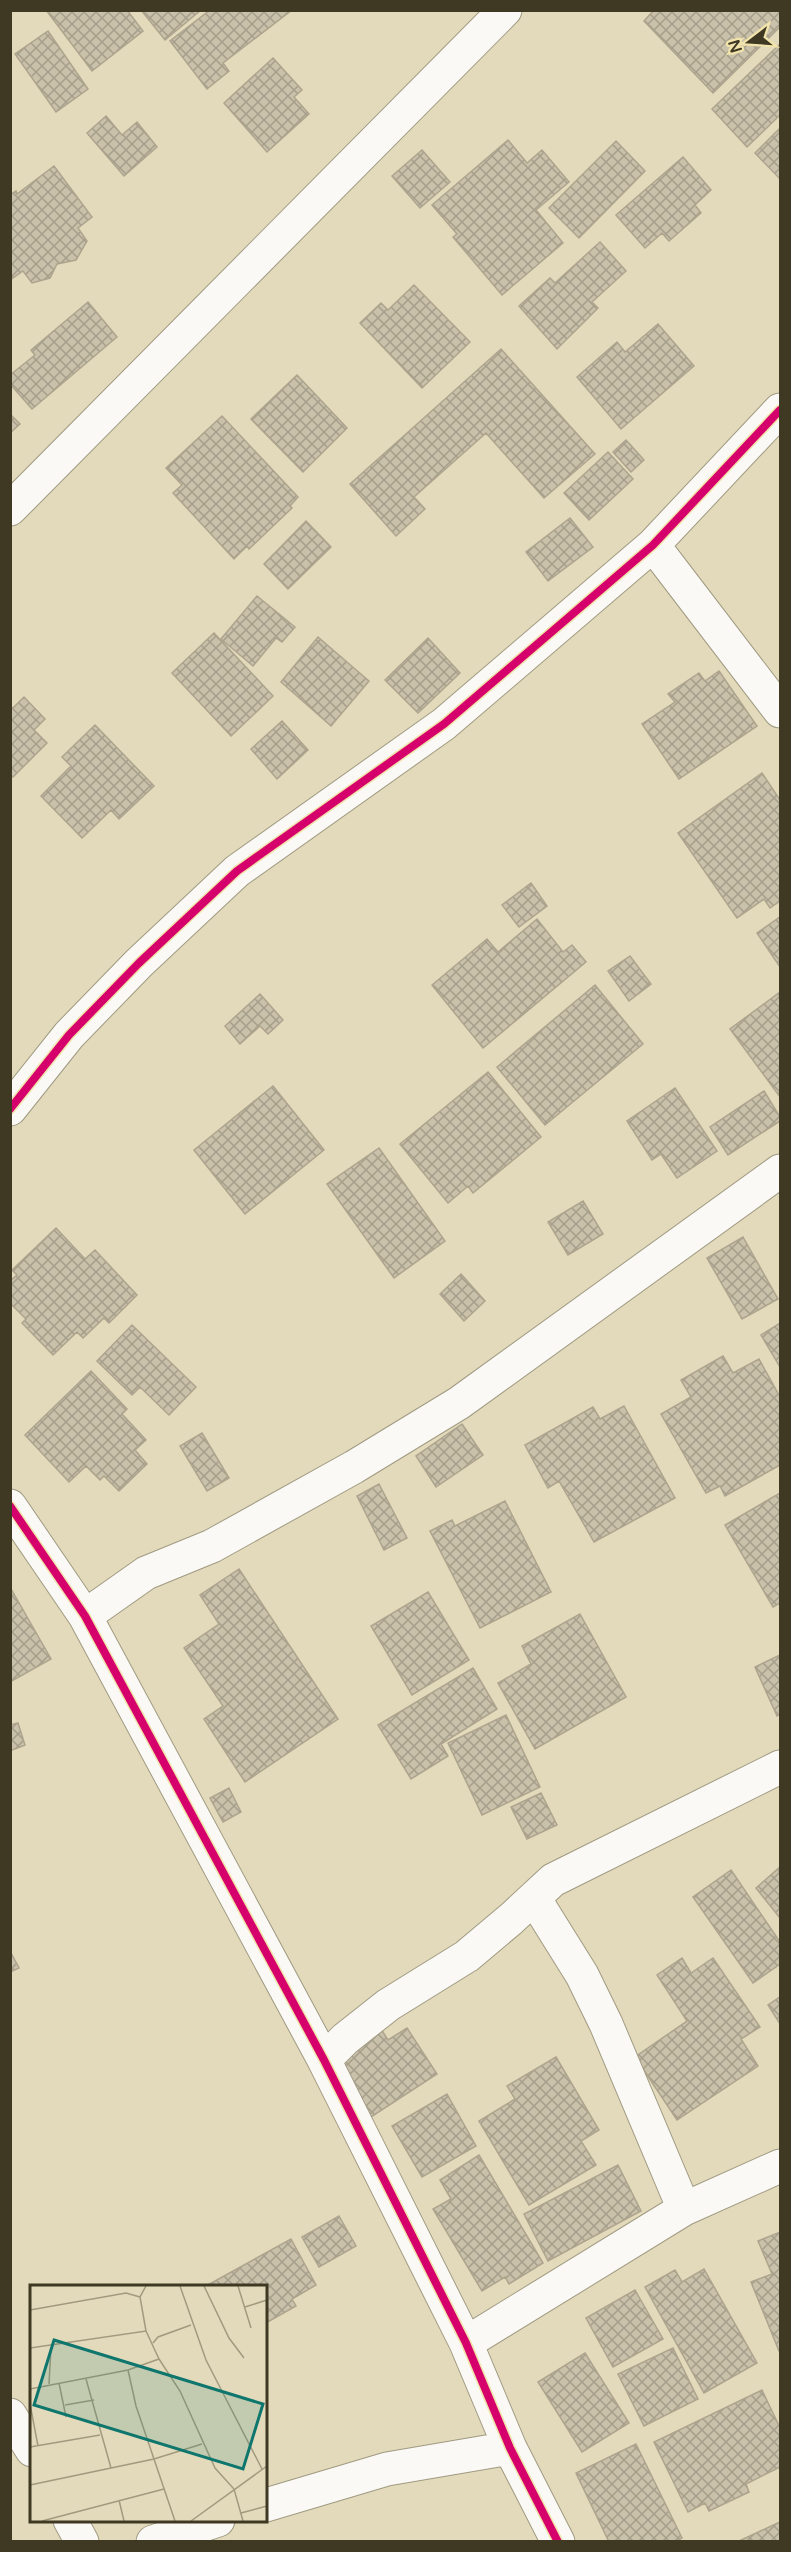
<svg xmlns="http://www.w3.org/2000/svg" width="791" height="2552" viewBox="0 0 791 2552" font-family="'Varela Round',sans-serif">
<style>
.building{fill:url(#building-cross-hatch);stroke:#aea48e;stroke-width:1.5}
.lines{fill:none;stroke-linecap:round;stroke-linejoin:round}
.street-casing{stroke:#a09a82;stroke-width:35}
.street{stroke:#fbf9f5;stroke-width:33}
.cycleway-casing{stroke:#f1e3ac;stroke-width:11}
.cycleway{stroke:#d6006c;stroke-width:8}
.inset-road{fill:none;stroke:#a19a7e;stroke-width:1.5}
.view{fill:#0f766e;fill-opacity:0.15;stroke:#0f766e;stroke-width:3}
.inset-edge{fill:none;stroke:#3f3923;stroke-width:3}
</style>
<defs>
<pattern id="building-cross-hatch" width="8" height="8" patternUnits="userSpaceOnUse" patternTransform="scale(1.5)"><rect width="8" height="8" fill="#cac1aa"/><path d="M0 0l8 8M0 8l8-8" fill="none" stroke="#a59e8a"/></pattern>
</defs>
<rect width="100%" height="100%" fill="#e2dabb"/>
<path class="building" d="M46,10h81l16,21 -51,40z
M141,10h60l-36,30z
M210,10h82l-69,53 6,8 -22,18 -37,-48z
M654,10h126v17l-67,66 -69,-72z
M48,31l40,58 -32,23 -41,-58z
M780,44v71l-33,32 -35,-38z
M273,58l29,32 -8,7 15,17 -42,38 -43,-49z
M106,116l16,19 15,-13 20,25 -33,29 -37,-43z
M780,128v51l-25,-26z
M508,140l19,23 15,-13 27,32 -33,28 27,33 -61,52 -49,-58 4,-3 -25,-29z
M616,141l29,30 -66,67 -30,-30z
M422,150l28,32 -30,26 -28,-32z
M683,157l28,33 -16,15 6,8 -32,28 -7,-8 -17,15 -29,-33z
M54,166l38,51 -14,11 9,13 -11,19 -19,4 -7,14 -18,5 -9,-12 -13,9v-85l6,-4 1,3z
M600,242l26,29 -34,31 6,6 -41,41 -38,-43 31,-28 5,5z
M414,285l56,57 -48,46 -62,-65 21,-20 7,7z
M88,302l29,35 -85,72 -22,-25v-9l25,-20 -4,-5z
M658,324l36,42 -73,63 -44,-52 40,-35 8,10z
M501,349l94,105 -51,44 -58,-65 -72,64 11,12 -29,27 -46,-52z
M297,375l50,53 -44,44 -52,-53z
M10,414l10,10 -10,9z
M222,416l76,81 -8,9 2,2 -43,41 -2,-3 -13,13 -61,-66 9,-8 -16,-17z
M626,440l18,20 -13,12 -18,-20z
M608,452l25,27 -44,41 -25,-27z
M570,518l23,29 -45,34 -22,-29z
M306,521l25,26 -43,42 -24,-25z
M257,596l38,31 -13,15 -6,-4 -23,28 -32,-27z
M214,633l59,63 -42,40 -59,-63z
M318,637l51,44 -38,45 -50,-44z
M428,638l32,35 -42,40 -33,-33z
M719,671l38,55 -78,53 -37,-55 33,-22 -7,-8 31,-21 6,8z
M24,697l21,22 -11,11 13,13 -34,34 -3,-3v-68l3,2z
M282,721l26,29 -31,29 -26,-30z
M95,725l59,61 -35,33 -8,-9 -29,28 -41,-42 30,-30 -9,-9z
M762,773l18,27v101l-10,7 -6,-9 -27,19 -59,-85z
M531,883l16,23 -28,21 -17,-22z
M780,917v50l-23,-34z
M537,919l26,33 9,-7 14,17 -103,86 -51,-63 55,-46 11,13z
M630,956l21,28 -22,17 -21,-30z
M595,985l48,59 -98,81 -48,-58z
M780,992v105l-50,-68z
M260,994l23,26 -15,14 -8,-8 -20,18 -15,-18z
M488,1072l53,65 -68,56 -5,-7 -20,17 -48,-59z
M273,1086l51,64 -79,64 -51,-64z
M675,1088l42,63 -40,27 -16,-24 -9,6 -25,-39z
M764,1091l16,26v4l-52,34 -18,-28z
M379,1148l66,93 -51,37 -67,-94z
M583,1201l20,33 -35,21 -20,-33z
M56,1228l29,31 10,-9 42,45 -28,28 -5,-5 -21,20 -6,-6 -24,23 -31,-32 4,-4 -16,-16v-22l7,-6 -5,-5z
M743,1237l35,62 -36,20 -35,-61z
M461,1274l24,27 -21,20 -24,-27z
M780,1323v44l-19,-32z
M132,1325l64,62 -27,28 -29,-28 -8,8 -35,-34z
M723,1356l10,17 26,-14 21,38v68l-55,31 -5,-10 -14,7 -45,-79 30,-17 -10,-17z
M91,1371l36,38 -5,5 24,26 -11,10 12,14 -28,27 -15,-15 -4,4 -14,-14 -17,16 -44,-47z
M624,1406l51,92 -81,44 -35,-61 -11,7 -23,-43 68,-38 7,12z
M462,1424l21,31 -47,32 -20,-31z
M202,1433l27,45 -22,13 -27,-45z
M379,1484l28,54 -23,12 -27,-54z
M780,1493v110l-7,4 -48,-82z
M505,1501l46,91 -71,36 -50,-97 22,-11 3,6z
M239,1569l99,150 -93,63 -41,-63 19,-13 -39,-58 35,-24 -19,-29z
M10,1587l41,72 -41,23z
M428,1592l41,68 -57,35 -41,-69z
M580,1614l46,83 -91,52 -37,-66 33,-19 -9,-18z
M780,1655v59l-3,2 -22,-49z
M473,1668l24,41 -56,35 7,12 -37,23 -33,-54z
M506,1715l34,72 -58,28 -34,-72z
M18,1723l7,22 -15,6v-26z
M229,1788l12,24 -18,10 -13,-24z
M541,1793l16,32 -30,14 -16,-32z
M780,1867v51l-24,-30z
M731,1870l49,72v22l-27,19 -60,-86z
M10,1951l9,17 -9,4z
M682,1958l9,15 22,-15 47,69 -19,12 17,27 -81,54 -42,-63 52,-36 -30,-46z
M780,1997v27l-12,-19z
M407,2028l30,46 -66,43 -32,-52 10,-6 -5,-7 37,-23 7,11z
M556,2057l43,73 -18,11 15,24 -67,40 -50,-84 36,-22 -8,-13z
M447,2094l29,52 -54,31 -30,-51z
M479,2155l64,108 -34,21 -4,-7 -23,14 -49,-82 18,-10 -11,-19z
M618,2165l23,46 -93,50 -24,-47z
M339,2216l17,30 -37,21 -17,-30z
M780,2232v119h-1l-28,-69 21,-8 -14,-33z
M291,2239l25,46 -24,14 4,7 -30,17v-37h-60z
M704,2269l53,94 -53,30 -59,-106 30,-17 7,12z
M635,2290l28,49 -50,28 -27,-49z
M673,2348l25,51 -54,27 -26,-52z
M585,2353l44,70 -47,29 -44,-70z
M762,2390l18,38v39l-34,17 3,8 -40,19 -4,-8 -17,9 -34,-70z
M636,2444l46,94 -7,4h-66l-33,-69z
M780,2522v20h-43z"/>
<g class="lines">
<g class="street-casing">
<path id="street" d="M10,509l495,-499
M653,545l127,166
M10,1109l59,-74 70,-72 98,-92 207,-147 209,-179 127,-135
M10,1506l75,110 239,444 142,283 44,105 48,94
M85,1616l61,-43 66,-27 142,-79 105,-64 321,-232
M534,1898l48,77 24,49 78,185
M324,2060l21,-21 43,-34 79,-49 44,-37 42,-39 227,-113
M466,2343l218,-134 96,-43
M10,2415l22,35
M266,2505l121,-36 123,-21
M70,2520l12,22
M153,2542l65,-22"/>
</g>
<use href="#street" class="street"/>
<g class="cycleway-casing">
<path id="cycleway" d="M10,1109l59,-74 70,-72 98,-92 207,-147 209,-179 127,-135
M10,1506l75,110 239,444 142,283 44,105 48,94"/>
</g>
<use href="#cycleway" class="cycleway"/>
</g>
<g transform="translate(30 2285)">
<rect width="237" height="237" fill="#e2dabb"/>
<path class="inset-road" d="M150,1l26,74 56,109M174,1l25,52 15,20M208,1l13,42M215,22l22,-7M0,25l96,-17 14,4M116,46l-6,-34 6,-11M123,58l5,-6 33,-12M0,63l116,-17 13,28 -31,11 -98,19M129,74l21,32 35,77 19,21 9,32M98,85l8,36 39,115M56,94l25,89M29,98l7,34M19,99l2,-37M0,119l8,42M35,120l29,-5M0,162l70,-12M0,200l124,-26 48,-15M89,215l5,21M211,228l26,-7M12,236l122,-32M161,236l76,-55"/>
<path class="view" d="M24,55l209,64 -20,65 -209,-64z"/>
<rect width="237" height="237" class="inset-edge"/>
</g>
<rect width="791" height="2552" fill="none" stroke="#3f3923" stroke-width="24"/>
<g transform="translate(749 42) rotate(253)" stroke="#f1e3ac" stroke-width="4.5" paint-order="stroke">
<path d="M0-4.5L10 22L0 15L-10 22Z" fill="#3f3923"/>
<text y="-9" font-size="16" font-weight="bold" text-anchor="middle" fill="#3f3923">N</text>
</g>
</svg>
